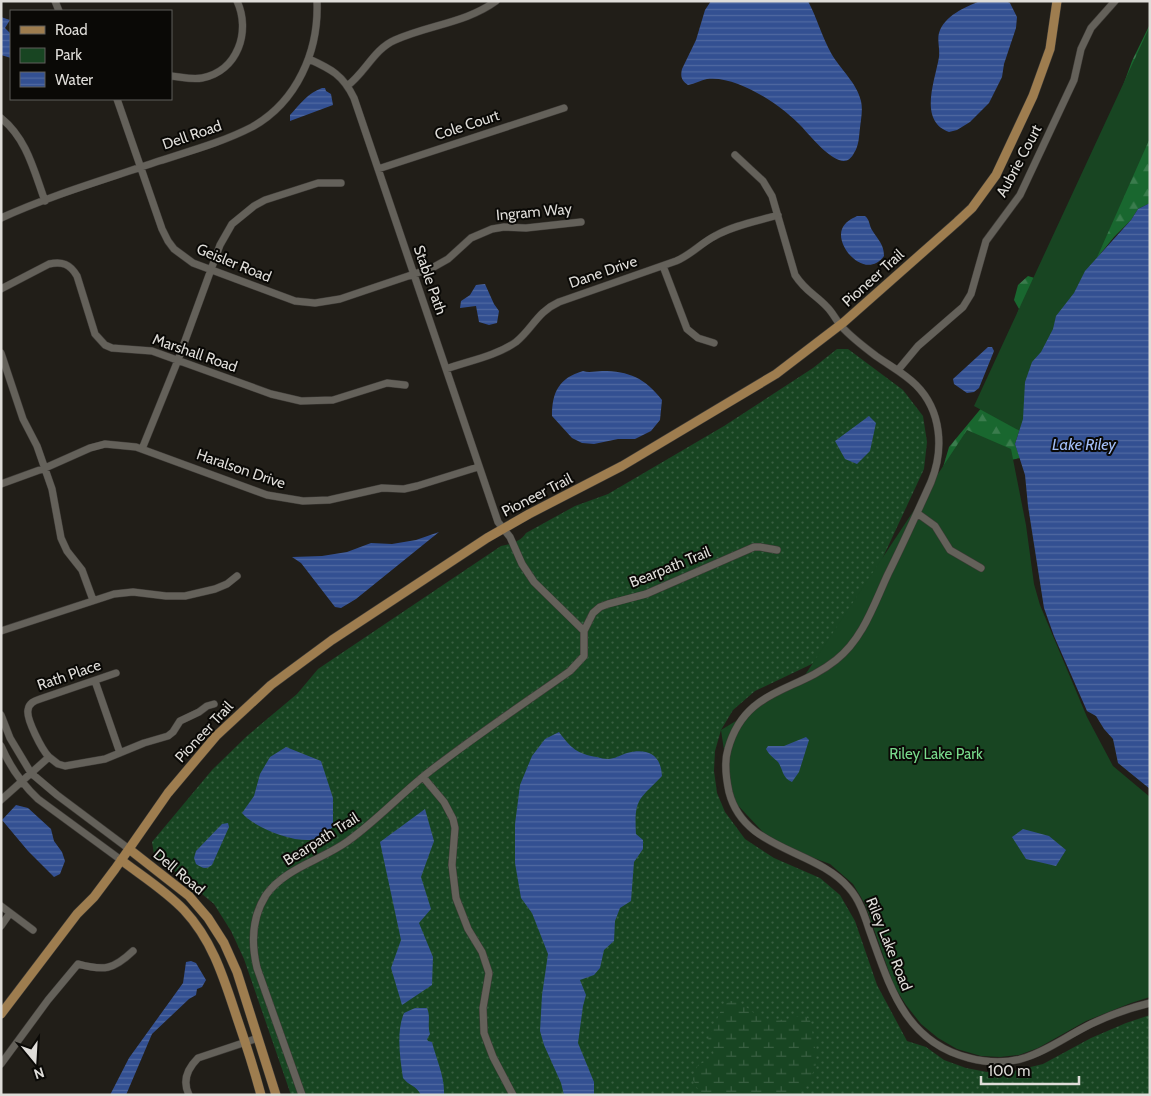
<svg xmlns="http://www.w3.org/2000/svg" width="1151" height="1096" viewBox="0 0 1151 1096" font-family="Cabin,sans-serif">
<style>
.grass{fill:url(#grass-dots)}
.forest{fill:url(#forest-firs)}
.wetland{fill:url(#wetland-marsh)}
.green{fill:#184522}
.water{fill:url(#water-rules)}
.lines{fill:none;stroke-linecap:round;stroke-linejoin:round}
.minor-casing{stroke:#3e3b37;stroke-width:8}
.major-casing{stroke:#3e3b37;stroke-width:10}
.minor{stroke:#64615a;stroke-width:7}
.major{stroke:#9e7d4f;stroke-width:9}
.labels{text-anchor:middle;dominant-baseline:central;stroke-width:4;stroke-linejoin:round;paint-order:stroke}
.street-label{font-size:15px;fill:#dfddd9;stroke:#0a0906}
.park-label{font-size:15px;fill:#79db8c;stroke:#0a0906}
.water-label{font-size:16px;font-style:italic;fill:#a2bef7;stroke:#0a0906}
</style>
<defs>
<pattern id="grass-dots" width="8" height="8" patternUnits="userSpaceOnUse" patternTransform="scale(1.25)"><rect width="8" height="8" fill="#184522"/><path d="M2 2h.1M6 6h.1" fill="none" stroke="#395f42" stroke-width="1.8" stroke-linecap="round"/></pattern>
<pattern id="forest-firs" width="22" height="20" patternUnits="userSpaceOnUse" patternTransform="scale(1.25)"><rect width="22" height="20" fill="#19672f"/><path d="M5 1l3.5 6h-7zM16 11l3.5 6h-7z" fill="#3a7c4d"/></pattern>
<pattern id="wetland-marsh" width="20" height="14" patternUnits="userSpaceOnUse" patternTransform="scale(1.25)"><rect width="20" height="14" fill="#184522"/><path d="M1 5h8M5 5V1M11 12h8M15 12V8" fill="none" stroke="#395f42"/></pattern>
<pattern id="water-rules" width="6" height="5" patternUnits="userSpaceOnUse" patternTransform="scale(1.25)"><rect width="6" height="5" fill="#335092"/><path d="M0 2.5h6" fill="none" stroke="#5069a1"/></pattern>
</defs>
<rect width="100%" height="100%" fill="#211e18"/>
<path class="grass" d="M837,349h11l55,41 20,26 4,26 -3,27 -72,155 -36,38 -61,29 -22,19 -12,20 -6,21 -1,20 3,22 8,19 20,27 29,19 46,20 20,17 15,26 22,64 30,56 19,6 18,13 22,8 21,4 18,1 38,-9 48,-26 35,-15 24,-8v80h-859l-47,-136 -13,-28 -17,-27 -60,-50 -2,-12 60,-72 35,-34 50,-42 21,-25 183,-123c10,-2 19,-4 25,-13l49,-27 33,-12 116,-68 89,-58z"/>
<path class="forest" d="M1150,24v179l-12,6 -7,11 -17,17 -21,26 -70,156 -8,25 5,14 -79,16 8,-27 39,-47 31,-91 -5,-9 4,-15 10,-9 13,4 68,-156 23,-63z"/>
<path class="wetland" d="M730,1001c11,0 13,4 21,10 18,13 32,10 52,4l7,5c2,11 7,34 6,44 -2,11 -12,22 -18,31h-97l-9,-17 6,-13 13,-6 3,-4 -2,-9 -4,-7 15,-33z"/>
<path class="green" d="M1150,26v112l-130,293 -46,-25z
M967,430l44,19 15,76 8,59 6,21 47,112 26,49 37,31v200l-19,6 -45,18 -48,27 -19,7 -19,2 -19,-1 -24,-7 -19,-11 -17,-14 -15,-19 -12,-19 -29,-82 -12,-20 -23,-20 -57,-21 -42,-45 -10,-68 80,-49z"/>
<path class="water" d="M711,1h97c9,17 14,36 23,52 9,16 26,30 30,48 2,9 0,18 -1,27 -1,8 -1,18 -6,25 -3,6 -8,10 -15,7 -12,-4 -28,-23 -37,-33 -20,-21 -64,-52 -95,-48 -6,1 -12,5 -19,6 -6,-4 -8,-8 -6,-16l14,-29 9,-30z
M980,1h26l4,2 7,14 -1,11 -12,36 -2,13 -13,26 -19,19 -13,8 -8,2c-31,-11 -14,-51 -10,-75 1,-8 -2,-17 0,-24 5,-17 26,-26 41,-32z
M1,17l9,3 -5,8 6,6v24l-10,-3z
M322,88h3l1,3 5,3 2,11 -43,16v-6c10,-11 18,-22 32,-27z
M1150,203v586l-32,-26 -5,-24 -9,-10 -8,-13 -9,-5 -33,-75 -10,-28 -16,-102 -3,-31 -10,-31 8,-25 2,-37 7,-20 9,-10 12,-23 3,-13 18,-23 11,-22 46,-51 7,-11z
M857,216h8c5,4 4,9 7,14 6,10 12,14 12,26 -18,25 -49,-9 -42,-27 3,-7 9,-10 15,-13z
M485,284l9,20 5,7 -2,12 -8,2 -10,-3 -3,-16 -16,2 1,-7 9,-6 6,-10z
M988,347h4l2,4 -15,37 -5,4 -7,1 -13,-9 -1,-5z
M583,371c6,2 13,0 19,0 27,0 43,7 60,29l-2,20 -9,11 -16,8h-17l-24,5 -12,-1 -10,-5 -20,-22c0,-24 7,-38 31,-45z
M869,416l7,7 -6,28 -13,13 -12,-5 -10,-18z
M439,532l-83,67 -15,9 -6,-1 -34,-44 -9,-6 30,-1 25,-4 24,-9 21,1 24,-4z
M559,732c12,16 18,22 38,25 3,1 8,2 11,2 6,0 13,-4 19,-6 20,-5 34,1 35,23 -23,24 -28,22 -26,58l7,6v9l-9,13 -3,39 -11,7 -5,13 -1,20 -10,9 -4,18 -6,7 -14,5 6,15 -3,11 -5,37 16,39v13h-30l-3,-12 -17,-38 -4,-14 2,-36 6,-41 -16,-41 -11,-15 -6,-35v-39l5,-39 12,-29 13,-17z
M806,737l3,3 -10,32 -7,10c-10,-4 -9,-13 -14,-20 -4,-4 -9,-7 -12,-13l2,-3h16z
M286,747l35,14 12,37v29c-6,4 -16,13 -23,13 -20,1 -55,-12 -68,-27l12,-17 6,-22 10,-17z
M16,805l12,3 23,21 3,12 8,11 3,9 -5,13 -6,3 -26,-26 -26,-31z
M425,809l9,32 -13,36 10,32 -12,14 14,34 -1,28 -30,20 -11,-37 10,-28 -21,-98z
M228,823l1,4 -17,38c-6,5 -10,3 -16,-1l-2,-6 2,-7 26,-27z
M1023,829l26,7 17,14 -10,16 -30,-7 -14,-22z
M191,961l5,2 10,17 -4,7 -5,2 -1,6 -7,4 -37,35 -26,61h-16l19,-37 54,-75 3,-21z
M415,1008h12c4,9 0,17 3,26l-3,5 1,2 4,1c4,17 13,34 12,53h-23c-5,-10 -12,-9 -18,-17 -3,-20 -7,-46 1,-65z"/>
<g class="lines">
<g class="minor-casing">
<path id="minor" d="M55,1l4,10
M171,76c11,1 21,4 31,2 36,-7 49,-47 35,-77
M347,86c18,-13 27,-37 48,-46 33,-15 71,-17 101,-39
M117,99l45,130 6,12 6,8 19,14 102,38 20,2 25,-4 92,-31 16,-9 23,-21 21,-9 12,-2 22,1 55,-6
M1,118c26,21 33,53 44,83
M735,155l28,26 9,15 23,79c11,17 20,19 32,32 6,6 9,13 14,19 10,11 23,21 35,30 14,10 28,17 40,29 26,26 28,65 15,97 -14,31 -28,62 -43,92 -14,30 -25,65 -52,86 -41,33 -91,28 -108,89 -4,13 -2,29 1,43 15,59 86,56 120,96 11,12 16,29 21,44 20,55 35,110 99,126 54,14 78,-12 122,-34 19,-9 38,-16 59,-21
M378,169l186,-61
M1,218c50,-23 106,-39 158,-57 31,-10 64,-19 93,-34 45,-25 67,-76 65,-126
M663,266l24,63 11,9 16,5
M1,289l48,-25c13,-3 21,0 28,12l18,58 10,11 7,3 40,3 119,43 30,7 32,-1 54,-17 18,2
M1,353l22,66 14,27 15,43 9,49 6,13 15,19 11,30
M446,369c22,-8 50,-13 70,-27 17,-14 21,-30 43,-40l117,-41c15,-6 25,-18 39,-25 19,-11 43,-15 63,-21
M898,370l20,-24 45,-39 8,-13 15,-53 34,-46 54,-115 7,-31 10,-21 24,-27
M142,449l36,-89 42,-115 12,-21 22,-18 11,-6 53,-17h23
M1,484l44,-16 45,-20 15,-4 31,3 131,48 36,6 26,-1 53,-12 22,1 13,-3 61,-19
M917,513l18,13 15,24 31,18
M1,631l113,-37 19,-2 33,4h19l30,-7 12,-5 10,-8
M584,631l9,-18 7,-6 8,-3 38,-10 108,-47h6l17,3
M95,681l25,72
M1,715l9,23 21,35 26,22 72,54
M1,746c9,21 21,38 37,53l83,61
M49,757c-7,-7 -23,-38 -21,-47 1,-7 6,-9 12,-11l76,-26
M423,777l21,25 9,17 2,9 -3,37 4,33 12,31 14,23 7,21 -6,35 1,25 9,24 20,38
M1,800l48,-43 9,7 7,2 40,-7 39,-16 24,-7 5,-4 7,-11 19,-9 8,-6 7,-2
M1,906l32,24
M1,926l9,-13
M1,1064l47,-64 30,-36c26,7 35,6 55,-13
M189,1095c-7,-14 -1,-27 9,-37l60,-20
M302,1095l-45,-127c-6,-25 -5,-51 9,-73 19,-27 56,-35 82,-54 28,-20 51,-45 77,-66 47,-37 97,-70 145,-104l14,-15v-25l-50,-49 -12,-18 -12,-27 -12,-15 -144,-424c-11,-23 -23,-29 -45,-39"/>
</g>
<g class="major-casing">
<path id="major" d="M129,849l60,47 19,22 16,25 13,29 39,123
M121,860c21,16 45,31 63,50 29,31 40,69 53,108 9,26 17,51 24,77
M1,1014l76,-100 17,-17 21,-28 53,-76 48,-57 55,-51 61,-45 155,-102 42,-24 93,-48 154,-92 68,-52 113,-100 15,-14 24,-33 37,-79 17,-47 7,-48"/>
</g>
<use href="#minor" class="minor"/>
<use href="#major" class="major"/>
</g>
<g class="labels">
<g class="street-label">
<text transform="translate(467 125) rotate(-18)">Cole Court</text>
<text transform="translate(192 135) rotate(-19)">Dell Road</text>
<text transform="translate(1019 161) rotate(-62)">Aubrie Court</text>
<text transform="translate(534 212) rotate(-5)">Ingram Way</text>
<text transform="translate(234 263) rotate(22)">Geisler Road</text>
<text transform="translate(603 272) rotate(-19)">Dane Drive</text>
<text transform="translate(873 278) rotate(-42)">Pioneer Trail</text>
<text transform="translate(430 280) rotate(71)">Stable Path</text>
<text transform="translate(195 353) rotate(19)">Marshall Road</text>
<text transform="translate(241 469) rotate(19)">Haralson Drive</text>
<text transform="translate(537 495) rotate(-27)">Pioneer Trail</text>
<text transform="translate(670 567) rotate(-22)">Bearpath Trail</text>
<text transform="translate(69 675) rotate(-19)">Rath Place</text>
<text transform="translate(204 732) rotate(-47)">Pioneer Trail</text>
<text transform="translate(321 839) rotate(-32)">Bearpath Trail</text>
<text transform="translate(179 872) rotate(40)">Dell Road</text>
<text transform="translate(889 944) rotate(68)">Riley Lake Road</text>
</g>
<g class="park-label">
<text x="936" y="754">Riley Lake Park</text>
</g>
<g class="water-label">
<text x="1084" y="444">Lake Riley</text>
</g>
</g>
<rect width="1151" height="1096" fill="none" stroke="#dfddd9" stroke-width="5"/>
<rect x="10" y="10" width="162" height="90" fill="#0a0906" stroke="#5f5e5a"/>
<rect x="20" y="26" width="25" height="8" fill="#9e7d4f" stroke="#5f5e5a"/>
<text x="55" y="35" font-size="15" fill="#dfddd9">Road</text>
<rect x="20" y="48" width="25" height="15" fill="#184522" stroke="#5f5e5a"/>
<text x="55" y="60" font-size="15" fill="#dfddd9">Park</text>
<rect x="20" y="72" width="25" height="15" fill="url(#water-rules)" stroke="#5f5e5a"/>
<text x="55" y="85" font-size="15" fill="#dfddd9">Water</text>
<g transform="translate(35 1061) rotate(162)" stroke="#0a0906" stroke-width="4" paint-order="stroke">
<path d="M0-4L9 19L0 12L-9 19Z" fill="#dfddd9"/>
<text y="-8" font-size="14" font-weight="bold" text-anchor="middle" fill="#dfddd9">N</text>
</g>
<path d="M981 1076v8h98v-8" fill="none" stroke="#dfddd9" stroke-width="2.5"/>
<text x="988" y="1076" font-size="15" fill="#dfddd9" stroke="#0a0906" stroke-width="4" paint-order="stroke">100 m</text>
</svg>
